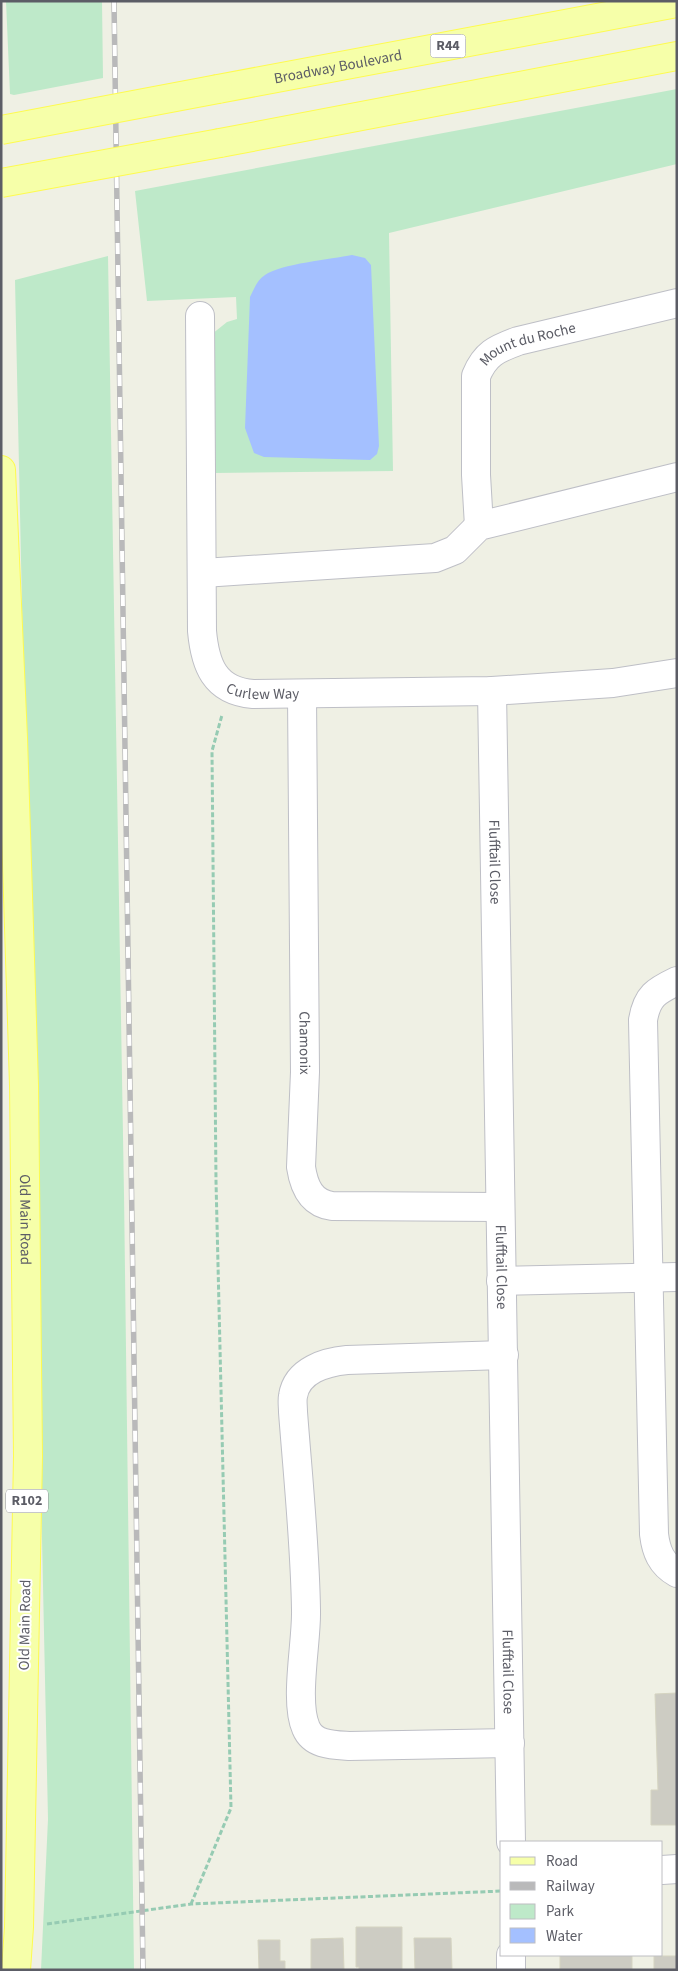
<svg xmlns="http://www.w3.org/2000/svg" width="678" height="1971" viewBox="0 0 678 1971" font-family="'Source Sans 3',sans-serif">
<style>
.green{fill:#bee9c9}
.water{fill:#a4c0ff}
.building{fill:#cdccc3;stroke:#d5d4c1}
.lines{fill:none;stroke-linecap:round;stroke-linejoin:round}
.street-casing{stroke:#bebfc6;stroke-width:30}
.primary-casing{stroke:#fefb4f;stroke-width:30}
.path{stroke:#96cbb3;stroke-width:3;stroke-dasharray:5 2.5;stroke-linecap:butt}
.street{stroke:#fff;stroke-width:28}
.primary{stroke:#f6ffa9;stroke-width:28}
.rail-casing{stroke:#b9b9ba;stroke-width:5.5}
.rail{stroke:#fff;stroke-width:4;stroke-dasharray:11;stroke-linecap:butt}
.primary-bridge-casing{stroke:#fefb4f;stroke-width:30;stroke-linecap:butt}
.primary-bridge{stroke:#f6ffa9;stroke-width:28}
.labels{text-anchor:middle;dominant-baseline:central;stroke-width:4;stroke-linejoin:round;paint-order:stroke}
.shield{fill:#fff;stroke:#8d8e94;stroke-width:1}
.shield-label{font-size:14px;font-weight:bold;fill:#5c5d66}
.street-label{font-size:15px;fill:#5c5d66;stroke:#fff}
</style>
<rect width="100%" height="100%" fill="#eff0e4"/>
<path class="green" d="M6,1h96l1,77 -89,17 -4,-1z
M677,89v75l-288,69 4,238 -179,2 -2,-139 15,-12 10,-3 -1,-22 -89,4 -12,-110z
M108,256l16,938 10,776h-93l7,-151 -33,-1539z"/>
<path class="water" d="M352,255l13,3 6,7 8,181 -2,8 -7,6 -106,-3 -10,-4 -9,-25 5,-131c4,-8 7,-17 15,-22 15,-11 67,-16 87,-20z"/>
<path class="building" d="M677,1693v132h-26v-35h7l-3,-96z
M356,1927h46v43h-43v-3h-3z
M343,1938l1,32h-33v-31z
M414,1938h37l1,32h-37z
M258,1940h22v21h5v9h-26z
M560,1955h72v15h-72z
M654,1956h23v14h-23z"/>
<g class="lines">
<g class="street-casing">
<g id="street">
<path id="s1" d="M200,316l2,315c3,33 12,60 51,63l239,-3 121,-8 64,-10"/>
<path id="s2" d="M479,526l-3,-51v-99c9,-22 20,-27 42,-35l159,-38"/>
<path d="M203,573l232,-15 20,-8 24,-24 198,-49"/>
<path id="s3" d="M492,691l19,1151"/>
<path id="s4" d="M302,695l3,377 -4,95c3,20 10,36 31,39l167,1"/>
<path d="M677,981c-21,10 -30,15 -34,39l11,514c2,17 7,30 23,39"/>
<path d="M501,1281l176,-4"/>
<path d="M504,1355l-157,5c-21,2 -50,10 -54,36 -1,5 0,11 0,16 5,66 12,132 13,198 1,31 -12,91 0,118 7,17 27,17 43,18l161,-3"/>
<path d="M662,1870l15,-1"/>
<path d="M511,1955v15"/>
</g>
</g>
<g class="primary-casing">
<g id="primary">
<path id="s5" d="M218,89l459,-86"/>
<path d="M220,143l457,-87"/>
<path id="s6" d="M1,470l12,268 11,347 4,371 -9,471 -3,43"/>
</g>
</g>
<path class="path" d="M191,1904l40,-96 -15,-627 -4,-430 10,-36
M47,1924l144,-20 311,-13"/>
<use href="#street" class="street"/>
<use href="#primary" class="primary"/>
<g class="rail-casing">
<path id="rail" d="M114,1l29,1969"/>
</g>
<use href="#rail" class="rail"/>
<g class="primary-bridge-casing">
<path id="primary-bridge" d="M1,130l217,-41
M1,183l219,-40"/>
</g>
<use href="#primary-bridge" class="primary-bridge"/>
</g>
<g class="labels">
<g class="shield">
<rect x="430.5" y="34.5" width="35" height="23" rx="4"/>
<rect x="6" y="1489.5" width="42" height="23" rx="4"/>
</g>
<g class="shield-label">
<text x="448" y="46">R44</text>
<text x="27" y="1501">R102</text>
</g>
<g class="street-label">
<text stroke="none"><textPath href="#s5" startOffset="122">Broadway Boulevard</textPath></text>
<text stroke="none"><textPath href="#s2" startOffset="215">Mount du Roche</textPath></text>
<text stroke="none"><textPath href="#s1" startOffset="415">Curlew Way</textPath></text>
<text stroke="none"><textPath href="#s3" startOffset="171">Flufftail Close</textPath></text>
<text stroke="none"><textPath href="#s4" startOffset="348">Chamonix</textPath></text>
<text stroke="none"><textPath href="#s6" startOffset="750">Old Main Road</textPath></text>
<text stroke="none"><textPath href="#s3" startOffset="576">Flufftail Close</textPath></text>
<text transform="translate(25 1625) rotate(-89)">Old Main Road</text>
<text stroke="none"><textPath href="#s3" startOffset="981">Flufftail Close</textPath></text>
</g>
</g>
<rect width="678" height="1971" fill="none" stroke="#5c5d66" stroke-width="5"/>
<rect x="500" y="1841" width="162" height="115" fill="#ffffff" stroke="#bebec2"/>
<rect x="510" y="1857" width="25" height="8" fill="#f6ffa9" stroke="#bebec2"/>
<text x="546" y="1866" font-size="15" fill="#5c5d66">Road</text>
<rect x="510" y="1882" width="25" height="8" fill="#b9b9ba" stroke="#bebec2"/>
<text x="546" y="1891" font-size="15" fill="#5c5d66">Railway</text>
<rect x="510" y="1904" width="25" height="15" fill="#bee9c9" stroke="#bebec2"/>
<text x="546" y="1916" font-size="15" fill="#5c5d66">Park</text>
<rect x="510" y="1928" width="25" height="15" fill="#a4c0ff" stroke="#bebec2"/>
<text x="546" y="1941" font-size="15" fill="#5c5d66">Water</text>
</svg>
